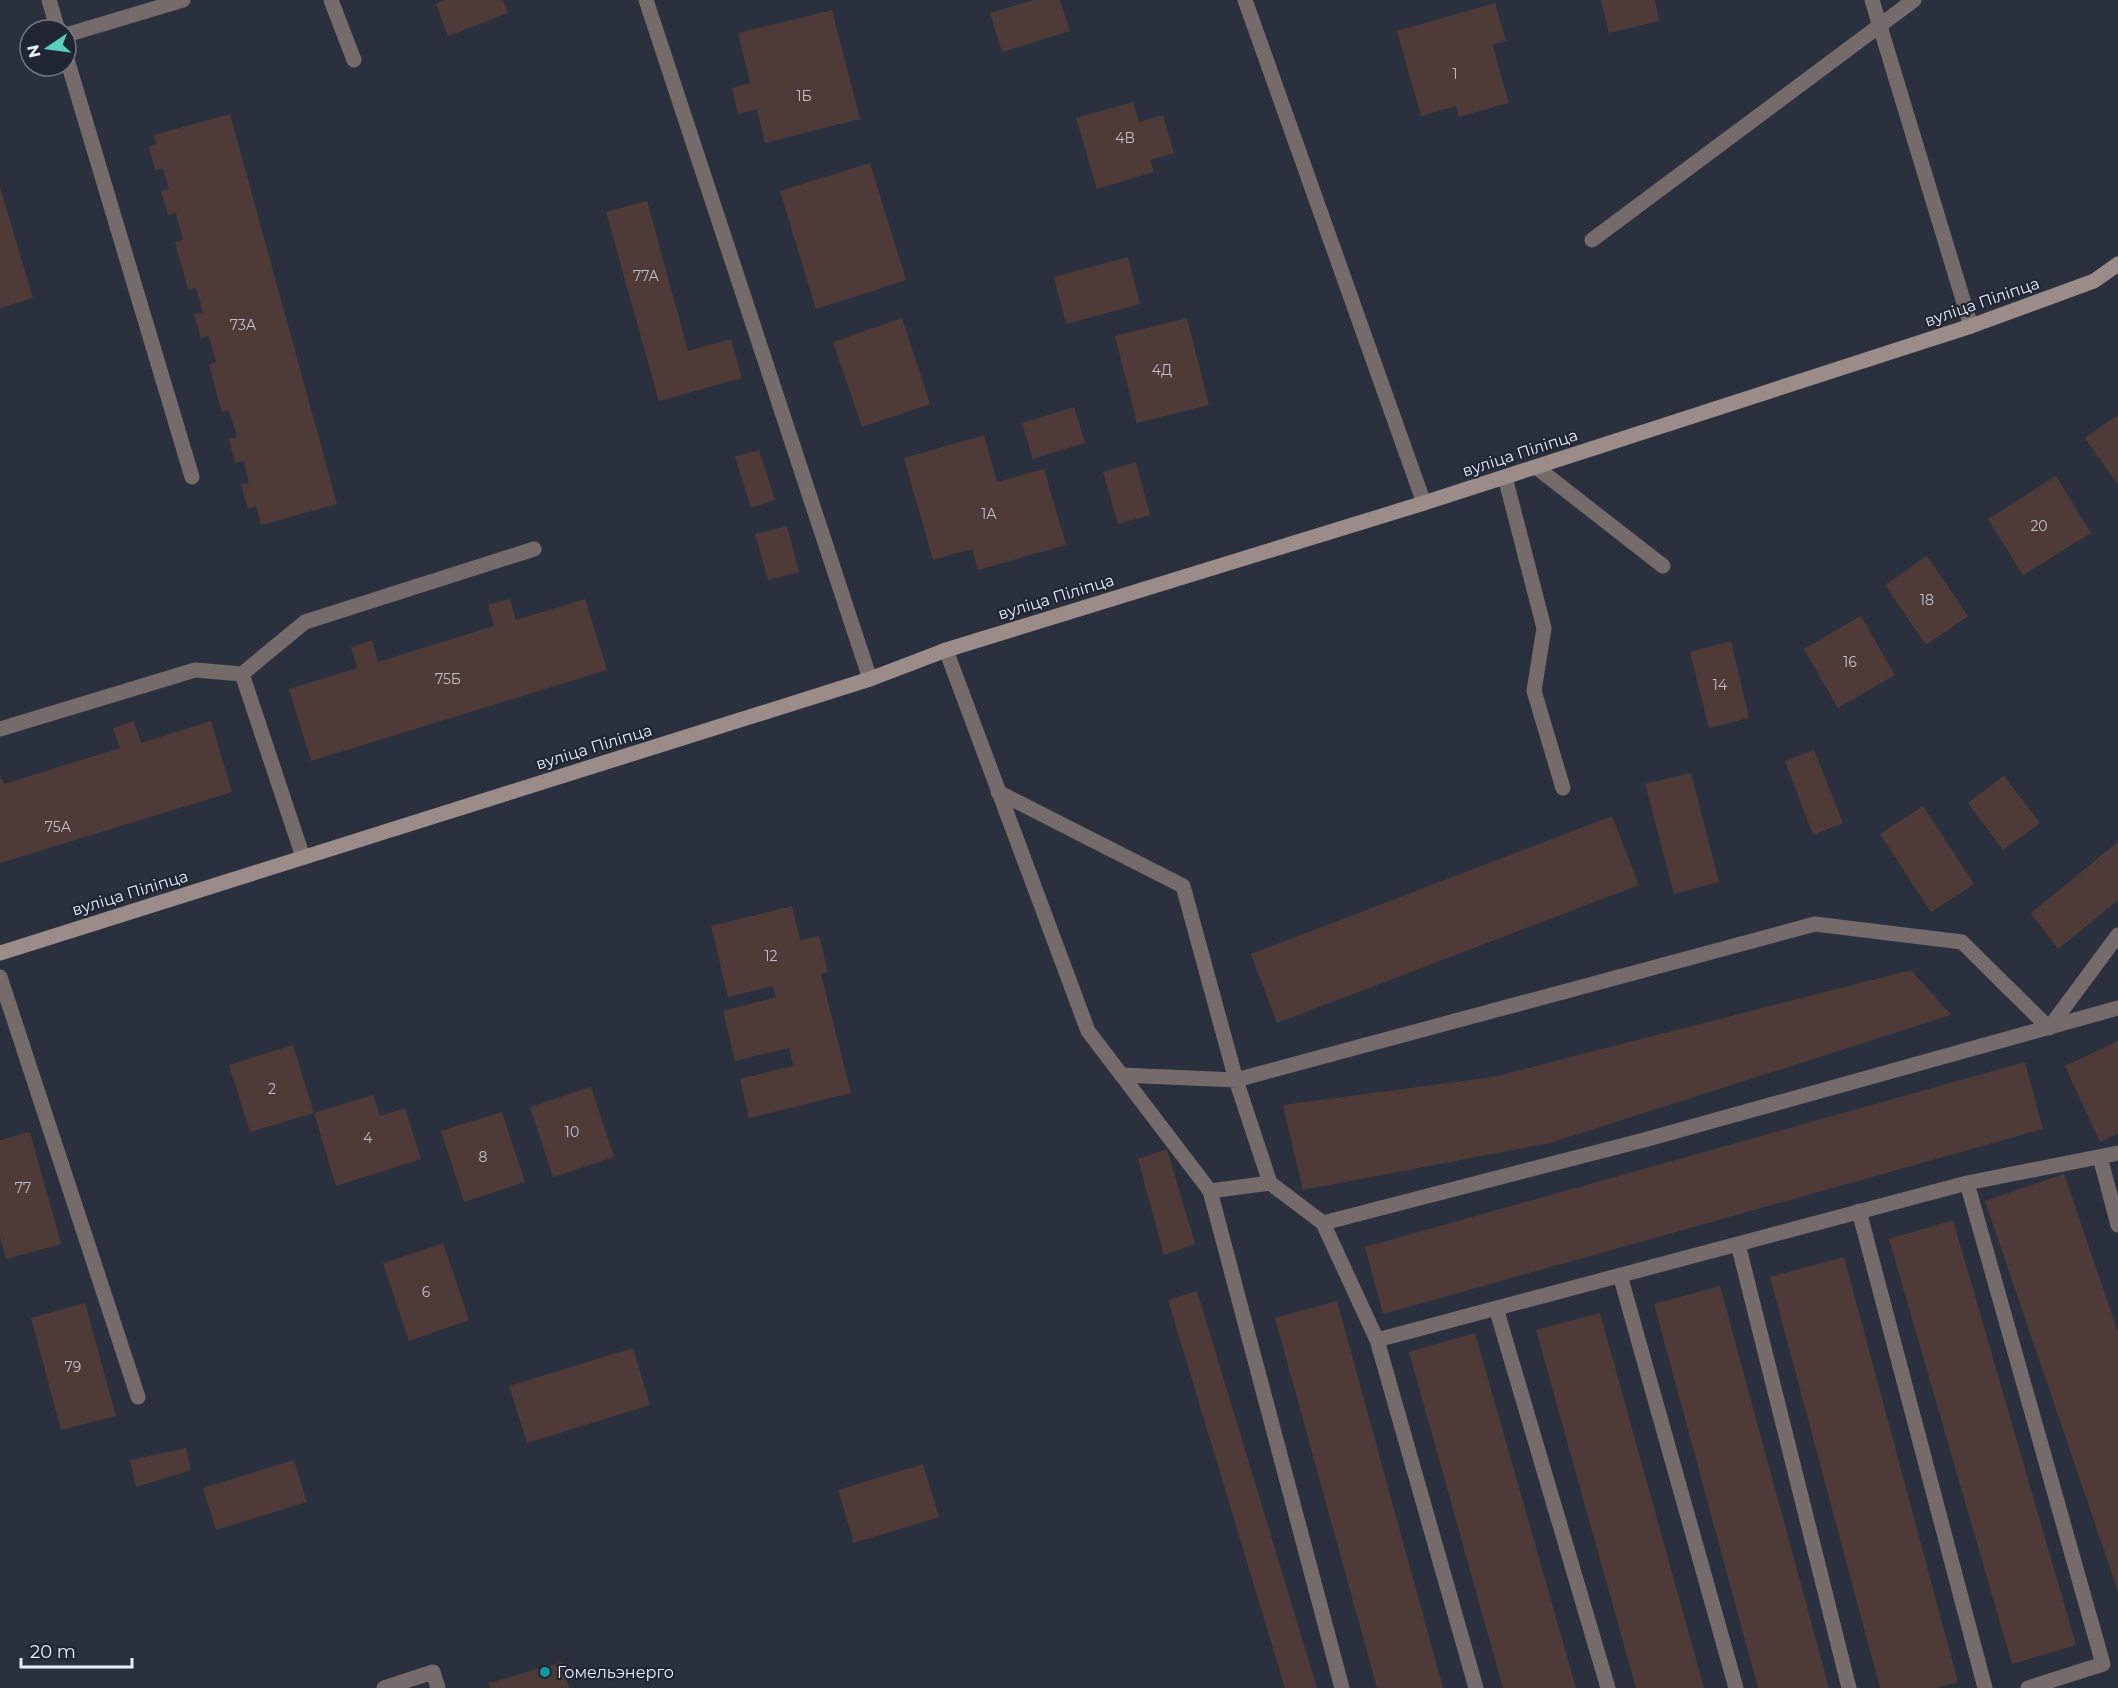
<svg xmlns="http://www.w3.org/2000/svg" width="2118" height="1688" viewBox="0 0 2118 1688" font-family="Montserrat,sans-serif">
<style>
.building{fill:#4e3b38}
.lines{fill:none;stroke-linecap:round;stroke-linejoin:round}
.lane{stroke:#756b6a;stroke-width:15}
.street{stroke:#756b6a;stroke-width:15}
.secondary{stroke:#9b8c8a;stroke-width:15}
.culture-dot{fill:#0f9aa8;stroke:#212634;stroke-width:2}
.labels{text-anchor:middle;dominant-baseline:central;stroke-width:4.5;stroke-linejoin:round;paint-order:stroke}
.number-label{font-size:14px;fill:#c2c0c7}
.street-label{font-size:16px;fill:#e9edf7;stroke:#212634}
.poi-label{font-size:16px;fill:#e9edf7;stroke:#212634;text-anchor:start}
</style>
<rect width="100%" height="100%" fill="#2b303f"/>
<path class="building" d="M445,0h58l5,13 -60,23 -12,-32z
M1034,0h26l10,31 -68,21 -12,-39z
M1601,0h54l4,21 -50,12z
M1495,3l11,38 -14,3 17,59 -50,14 -3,-11 -35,10 -24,-85z
M832,10l28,109 -95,24 -8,-34 -19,5 -6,-26 18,-5 -12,-50z
M1133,102l6,20 24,-7 11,38 -24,7 4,12 -57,17 -21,-71z
M230,114l107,390 -76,21 -5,-19 -8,3 -7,-25 8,-1 -5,-22 -9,2 -6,-24 8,-2 -8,-27 -7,2 -13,-47 7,-3 -7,-26 -8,2 -7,-24 9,-2 -7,-24 -8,2 -13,-48 8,-2 -7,-27 -8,2 -7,-24 8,-2 -6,-21 -8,2 -6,-24 7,-2 -2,-9z
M870,163l36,117 -90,29 -36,-118z
M0,187l33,111 -33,10z
M647,201l41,150 43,-12 11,39 -83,23 -53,-189z
M1128,257l12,47 -74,20 -12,-47z
M902,318l28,86 -68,23 -29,-85z
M1187,318l22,87 -72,18 -22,-87z
M1074,407l11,36 -52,16 -11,-36z
M2118,415v70l-33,-47z
M984,435l13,47 47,-13 22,76 -88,25 -6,-21 -39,11 -29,-102z
M759,450l16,50 -24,8 -16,-51z
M1136,462l14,53 -32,9 -15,-52z
M2056,476l35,57 -68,42 -35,-56z
M787,526l12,46 -31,8 -13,-46z
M1927,556l41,60 -42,29 -41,-60z
M510,599l6,21 69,-21 22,71 -296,91 -22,-72 68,-21 -6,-21 21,-7 6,22 116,-36 -6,-21z
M1861,616l34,59 -57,33 -34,-59z
M1731,641l18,77 -40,10 -19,-76z
M134,721l7,22 70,-22 21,71 -232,71v-89l4,10 116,-36 -7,-20z
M1814,750l29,73 -30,12 -28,-74z
M1691,773l28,109 -45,12 -29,-110z
M2004,776l36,47 -37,27 -35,-47z
M1923,806l51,78 -43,28 -51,-78z
M1612,816l27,69 -362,138 -26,-69z
M2118,842v58l-60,49 -27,-36z
M792,906l8,34 19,-4 9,36 -7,2 30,119 -102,25 -9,-39 53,-13 -4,-18 -54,13 -12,-50 53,-14 -3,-11 -45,11 -17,-71z
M1911,970l40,45 -401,128 -247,47 -20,-85 210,-28z
M2118,1041v92l-18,9 -35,-76z
M293,1045l21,68 -64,19 -21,-67z
M2025,1062l18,67 -660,185 -18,-67z
M591,1087l23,70 -61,20 -23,-70z
M373,1095l7,21 25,-8 16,51 -85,27 -22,-73z
M502,1112l23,70 -61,20 -23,-71z
M30,1132l31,112 -55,15 -6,-23v-96z
M1167,1149l28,95 -31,11 -26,-96z
M2064,1174l54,158v259l-133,-390z
M1953,1220l123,425 -64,19 -123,-425z
M443,1243l26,77 -60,21 -26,-78z
M1844,1257l114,425 -22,6h-56l-110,-411z
M1720,1286l109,402h-71l-104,-384z
M1197,1291l120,397h-32l-117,-388z
M1337,1301l106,387h-66l-102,-370z
M85,1303l31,113 -55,14 -30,-112z
M1600,1313l104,375h-68l-100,-358z
M1475,1333l101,355h-73l-94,-336z
M633,1348l17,57 -123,38 -18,-57z
M186,1448l5,22 -55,17 -6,-27z
M294,1460l13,42 -91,28 -13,-42z
M923,1464l16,53 -85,26 -16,-53z
M562,1662l7,26h-79l-1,-5z"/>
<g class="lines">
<path class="lane" d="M49,0l9,30
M331,0l23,60
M646,0l224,679
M66,35l117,-35
M66,56l126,421
M1592,240l322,-240
M1536,467l127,99
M1505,477l39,151 -10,63 29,97
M946,650l142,381 122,160 132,497
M242,674l61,183
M0,729l195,-59 47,4 63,-52 229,-73
M998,792l185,94 53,194 34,103 53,40 54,117 99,348
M0,977l138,420
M1121,1075l115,5 579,-156 147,18 87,86 69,-93
M2100,1157l18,68
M1967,1183l136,481 -75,24
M1210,1191l60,-8
M1859,1211l126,477
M1323,1223l321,-83 474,-132
M1738,1244l111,444
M1620,1275l116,413
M1496,1308l112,380
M1377,1340l590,-157 151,-30
M384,1688l49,-16 5,16"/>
<path class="street" d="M1245,0l179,503
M1872,0l99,326"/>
<path class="secondary" d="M0,953l870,-274 76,-29 478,-147 547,-177 123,-45 24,-17"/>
</g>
<circle class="culture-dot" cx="545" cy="1672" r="6"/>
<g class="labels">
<g class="number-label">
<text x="1455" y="74">1</text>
<text x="804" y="96">1Б</text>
<text x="1125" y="138">4В</text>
<text x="646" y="276">77А</text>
<text x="243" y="325">73А</text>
<text x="1162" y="370">4Д</text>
<text x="989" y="514">1А</text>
<text x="2039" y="526">20</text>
<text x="1927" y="600">18</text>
<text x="1850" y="662">16</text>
<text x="448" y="679">75Б</text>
<text x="1720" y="685">14</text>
<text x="58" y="827">75А</text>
<text x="771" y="956">12</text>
<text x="272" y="1089">2</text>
<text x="572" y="1132">10</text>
<text x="368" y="1138">4</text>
<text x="483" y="1157">8</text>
<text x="23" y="1188">77</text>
<text x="426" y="1292">6</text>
<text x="73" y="1367">79</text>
</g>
<g class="street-label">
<text transform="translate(1982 302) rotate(-19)">вуліца Піліпца</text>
<text transform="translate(1520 453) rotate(-18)">вуліца Піліпца</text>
<text transform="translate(1056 597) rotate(-17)">вуліца Піліпца</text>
<text transform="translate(594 747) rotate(-17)">вуліца Піліпца</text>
<text transform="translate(130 893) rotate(-17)">вуліца Піліпца</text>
</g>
<g class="poi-label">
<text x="557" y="1672">Гомельэнерго</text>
</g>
</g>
<g transform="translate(48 48) rotate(257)"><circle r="28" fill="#212634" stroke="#717682" stroke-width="1.5"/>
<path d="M0-4.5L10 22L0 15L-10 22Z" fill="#58cebf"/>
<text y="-9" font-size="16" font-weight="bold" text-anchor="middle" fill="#e9edf7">N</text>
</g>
<path d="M21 1658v9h111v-9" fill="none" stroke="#e9edf7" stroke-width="3"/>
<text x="30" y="1658" font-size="18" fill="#e9edf7" stroke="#212634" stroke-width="4.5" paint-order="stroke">20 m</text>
</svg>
